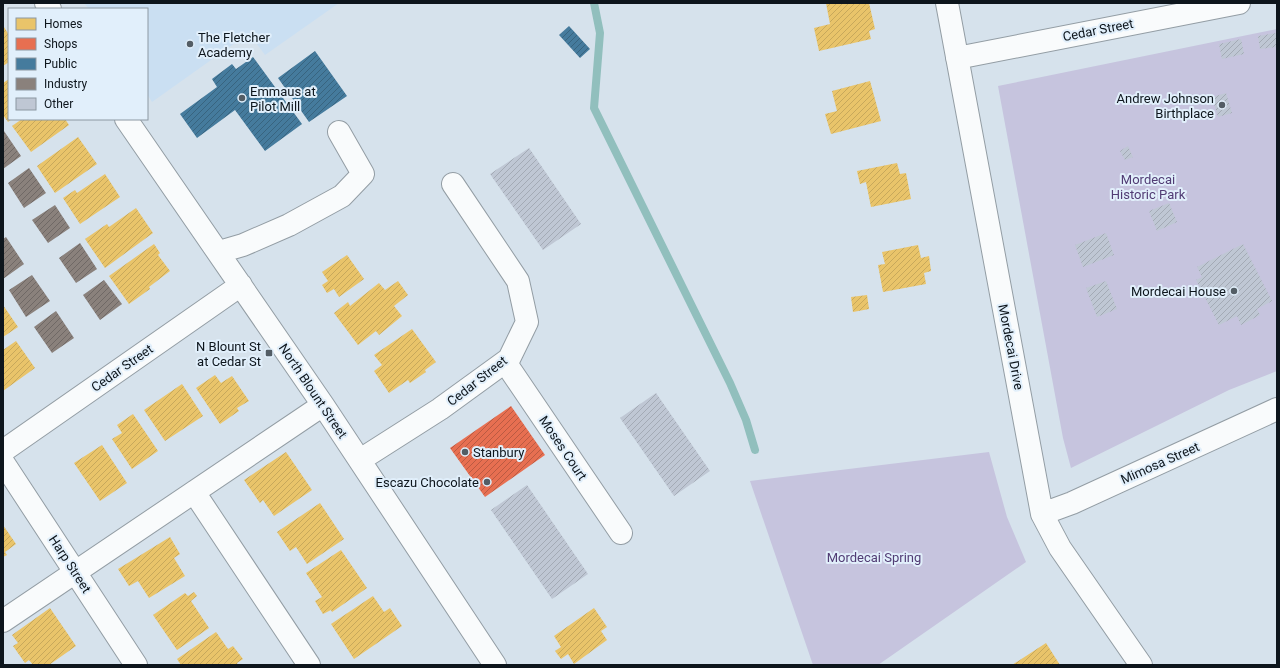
<svg xmlns="http://www.w3.org/2000/svg" width="1280" height="668" viewBox="0 0 1280 668" font-family="Roboto,sans-serif">
<style>
.built{fill:#cadff2}
.park{fill:#c6c4de}
.homes{fill:url(#homes-hatch)}
.shops{fill:url(#shops-hatch)}
.public{fill:url(#public-hatch)}
.industry{fill:url(#industry-hatch)}
.lines{fill:none;stroke-linecap:round;stroke-linejoin:round}
.stream{stroke:#91bfbd;stroke-width:8}
.building{fill:url(#building-hatch)}
.minor-casing{stroke:#939da4;stroke-width:24}
.minor{stroke:#f9fbfc;stroke-width:22}
.poi-dot{fill:#535d65;stroke:#e1effb;stroke-width:1.5}
.labels{text-anchor:middle;dominant-baseline:central;stroke-width:4;stroke-linejoin:round;paint-order:stroke}
.street-label{font-size:13px;fill:#0d151c;stroke:#e1effb}
.poi-label{font-size:13px;fill:#0d151c;stroke:#e1effb;text-anchor:end}
.park-label{font-size:13px;fill:#513c74;stroke:#e1effb}
</style>
<defs>
<pattern id="homes-hatch" width="6" height="6" patternUnits="userSpaceOnUse"><rect width="6" height="6" fill="#e9c46a"/><path d="M-1 1l2-2M0 6l6-6M5 7l2-2" fill="none" stroke="#c7a85b"/></pattern>
<pattern id="shops-hatch" width="6" height="6" patternUnits="userSpaceOnUse"><rect width="6" height="6" fill="#e76f51"/><path d="M-1 1l2-2M0 6l6-6M5 7l2-2" fill="none" stroke="#ba5a42"/></pattern>
<pattern id="public-hatch" width="6" height="6" patternUnits="userSpaceOnUse"><rect width="6" height="6" fill="#457b9d"/><path d="M-1 1l2-2M0 6l6-6M5 7l2-2" fill="none" stroke="#38647f"/></pattern>
<pattern id="industry-hatch" width="6" height="6" patternUnits="userSpaceOnUse"><rect width="6" height="6" fill="#8a817c"/><path d="M-1 1l2-2M0 6l6-6M5 7l2-2" fill="none" stroke="#6f6865"/></pattern>
<pattern id="building-hatch" width="6" height="6" patternUnits="userSpaceOnUse"><rect width="6" height="6" fill="#bfc7d4"/><path d="M-1 1l2-2M0 6l6-6M5 7l2-2" fill="none" stroke="#a3aab5"/></pattern>
</defs>
<rect width="100%" height="100%" fill="#d6e2ec"/>
<path class="built" d="M84,3h255l-74,52 -16,-22 -97,69 -5,-8v-85h-58z"/>
<path class="park" d="M1277,29v342l-48,19 -158,78 -8,-30 -65,-352z
M989,452l18,65 19,45 -148,103h-65l-63,-184z"/>
<path class="homes" d="M826,3h43l6,26 -6,2 2,8 -52,12 -5,-23 16,-4z
M4,27l5,8v27l-6,4z
M9,79v40h3l-4,3 -5,-7v-32z
M870,81l11,40 -50,13 -6,-20 12,-3 -5,-20z
M22,119h43l4,6 -38,27 -19,-26z
M78,137l19,27 -42,29 -18,-27z
M897,163l3,11 6,-1 5,26 -40,8 -5,-25 -6,2 -3,-13z
M105,174l15,23 -40,27 -17,-26 12,-8 2,3z
M136,208l17,25 -48,35 -20,-29 22,-15 2,3z
M154,244l6,9 -2,2 12,16 -21,16 1,2 -21,15 -20,-28z
M918,245l3,13 8,-2 2,15 -7,2 2,11 -43,8 -5,-27 7,-1 -3,-12z
M347,255l17,24 -25,18 -5,-8 -7,4 -5,-8 6,-4 -6,-9z
M398,281l10,14 -14,11 8,10 -23,19 -3,-4 -18,14 -24,-32 14,-11 2,4 29,-23 6,7z
M867,295l2,14 -16,3 -2,-15z
M3,305l15,22 -15,10z
M412,329l24,33 -11,8 1,2 -16,11 -2,-3 -19,13 -15,-22 8,-6 -8,-10z
M16,341l19,27 -32,23v-41z
M215,375l6,8 11,-7 17,25 -12,7 2,3 -19,13 -24,-36z
M182,384l21,32 -38,25 -21,-31z
M133,414l25,37 -26,18 -20,-30 10,-6 -5,-8z
M102,445l25,38 -27,18 -26,-38z
M286,452l26,38 -38,26 -11,-16 -3,3 -16,-23z
M320,503l24,36 -37,25 -11,-17 -6,4 -13,-19z
M3,525l13,19 -11,8 2,3 -4,2z
M170,537l10,17 -6,4 11,18 -36,22 -11,-17 -9,5 -11,-17z
M341,550l26,38 -35,24 -1,-2 -8,4 -8,-13 7,-4 -16,-24z
M194,592l3,4 -6,5 18,27 -32,22 -24,-35 32,-22 3,3z
M373,596l11,16 6,-4 12,18 -48,33 -23,-35z
M50,608l26,38 -27,19h-16l-4,-5 -4,3 -12,-17 5,-3 -6,-8z
M594,608l13,19 -6,4 6,9 -33,24 -6,-10 -7,5 -6,-8 6,-4 -7,-11z
M216,632l12,17 5,-3 10,13 -6,4 1,2h-57l-4,-6z
M1046,643l14,22h-48z"/>
<path class="shops" d="M511,406l34,49 -60,42 -35,-49z"/>
<path class="public" d="M569,26l21,23 -10,9 -21,-23z
M315,51l32,45 -38,26 -31,-44z
M253,57l49,67 -37,27 -30,-41 -38,28 -17,-24 37,-27 -5,-8 20,-15 4,5z"/>
<path class="industry" d="M4,131l17,25 -18,13v-37z
M29,168l17,25 -22,15 -16,-25z
M55,205l15,23 -22,15 -16,-23z
M6,237l18,27 -21,15v-40z
M80,243l17,26 -21,14 -17,-25z
M32,275l18,26 -24,16 -17,-27z
M104,280l18,24 -22,16 -17,-25z
M56,311l18,27 -22,15 -18,-26z"/>
<g class="lines">
<path class="stream" d="M594,3l6,30 -6,75 136,275 16,37 9,30"/>
</g>
<path class="building" d="M1277,33v14l-17,2 -2,-13z
M1241,39l3,15 -22,5 -3,-15z
M1226,93l6,20 -14,4 -6,-20z
M1128,146l5,11 -8,3 -5,-9z
M529,148l52,76 -38,26 -53,-76z
M1169,203l8,19 -20,9 -8,-20z
M1106,233l8,22 -31,12 -8,-22z
M1243,244l29,57 -15,8 3,6 -19,10 -4,-9 -18,9 -23,-45 6,-3 -5,-10z
M1106,281l11,28 -20,8 -11,-29z
M656,393l54,78 -36,25 -54,-78z
M527,485l61,89 -36,25 -61,-89z"/>
<g class="lines">
<g class="minor-casing">
<path id="minor" d="M46,3l4,6
M947,3l95,511 18,34 81,117
M957,58l282,-55
M126,119l197,286 172,260
M219,252l24,-7 46,-20 53,-29 21,-22 -24,-42
M505,362l116,171
M3,451l238,-166
M360,460l80,-51 69,-50 18,-37 -9,-41 -65,-97
M3,462l133,203
M194,492l115,173
M1042,514l30,-11 205,-94
M3,621l320,-216"/>
</g>
<use href="#minor" class="minor"/>
</g>
<g class="poi-dot">
<circle cx="190" cy="44" r="4"/>
<circle cx="242" cy="98" r="4"/>
<circle cx="1222" cy="105" r="4"/>
<circle cx="1234" cy="291" r="4"/>
<rect x="265" y="349" width="8" height="8" rx="2"/>
<circle cx="465" cy="452" r="4"/>
<circle cx="487" cy="482" r="4"/>
</g>
<g class="labels">
<g class="street-label">
<text transform="translate(1098 30) rotate(-11)">Cedar Street</text>
<text transform="translate(1011 347) rotate(79)">Mordecai Drive</text>
<text transform="translate(122 368) rotate(-35)">Cedar Street</text>
<text transform="translate(477 381) rotate(-38)">Cedar Street</text>
<text transform="translate(313 391) rotate(56)">North Blount Street</text>
<text transform="translate(563 448) rotate(56)">Moses Court</text>
<text transform="translate(1160 463) rotate(-24)">Mimosa Street</text>
<text transform="translate(70 564) rotate(57)">Harp Street</text>
</g>
<g class="poi-label">
<text x="198" y="37" text-anchor="start">The Fletcher<tspan x="198" dy="15">Academy</tspan></text>
<text x="250" y="91" text-anchor="start">Emmaus at<tspan x="250" dy="15">Pilot Mill</tspan></text>
<text x="1214" y="98">Andrew Johnson<tspan x="1214" dy="15">Birthplace</tspan></text>
<text x="1226" y="291">Mordecai House</text>
<text x="261" y="346">N Blount St<tspan x="261" dy="15">at Cedar St</tspan></text>
<text x="473" y="452" text-anchor="start">Stanbury</text>
<text x="479" y="482">Escazu Chocolate</text>
</g>
<g class="park-label">
<text x="1148" y="179">Mordecai<tspan x="1148" dy="15">Historic Park</tspan></text>
<text x="874" y="557">Mordecai Spring</text>
</g>
</g>
<rect width="1280" height="668" fill="none" stroke="#0d151c" stroke-width="8"/>
<rect x="8" y="8" width="140" height="112" fill="#e1effb" stroke="#8c98a2"/>
<rect x="16" y="18" width="20" height="12" fill="#e9c46a" stroke="#8c98a2"/>
<text x="44" y="28" font-size="12" fill="#0d151c">Homes</text>
<rect x="16" y="38" width="20" height="12" fill="#e76f51" stroke="#8c98a2"/>
<text x="44" y="48" font-size="12" fill="#0d151c">Shops</text>
<rect x="16" y="58" width="20" height="12" fill="#457b9d" stroke="#8c98a2"/>
<text x="44" y="68" font-size="12" fill="#0d151c">Public</text>
<rect x="16" y="78" width="20" height="12" fill="#8a817c" stroke="#8c98a2"/>
<text x="44" y="88" font-size="12" fill="#0d151c">Industry</text>
<rect x="16" y="98" width="20" height="12" fill="#bfc7d4" stroke="#8c98a2"/>
<text x="44" y="108" font-size="12" fill="#0d151c">Other</text>
</svg>
